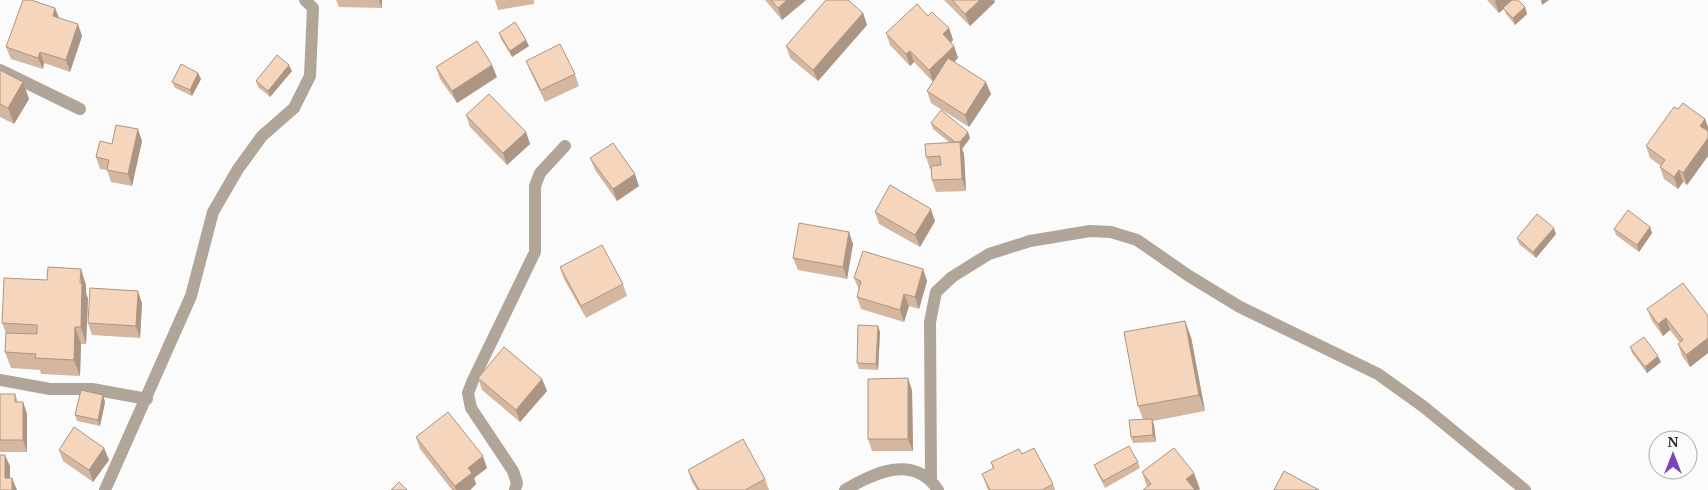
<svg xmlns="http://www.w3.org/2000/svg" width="1708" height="490" viewBox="0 0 1708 490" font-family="'Noto Serif',serif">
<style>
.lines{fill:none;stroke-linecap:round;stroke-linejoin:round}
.minor{stroke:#b1a499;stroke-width:12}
.wall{fill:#d3b7a1}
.shaded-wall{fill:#ac9583}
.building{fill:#f5d5bb;stroke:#ac9583}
</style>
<rect width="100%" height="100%" fill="#fbfbfb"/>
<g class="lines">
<path class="minor" d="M0,70l80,39
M0,380l50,9h42l55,10
M931,479l-1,-157 6,-30 16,-15 37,-23 41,-13 60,-10 21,1 26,8 52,36 51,31 138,67 46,33 101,83
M105,490l86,-194 22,-84 25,-43 24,-33 32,-28 16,-32 3,-68 -8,-8
M515,490l2,-7 -4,-12 -42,-63 -3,-15 5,-13 62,-128v-66l5,-13 25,-27
M845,490c30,-18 69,-36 93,0"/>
</g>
<path class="wall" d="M336,0h46v8l-43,-1z
M495,0h39v4l-36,6z
M765,0h41l-24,20z
M944,0h50l1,2 -25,24z
M1487,0h31l7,7 2,7 -12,11 -9,-11 -2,-5 -5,4z
M863,13l4,12 -49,56 -28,-23 -4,-12z
M928,16l21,12 4,12 -2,2 3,4 4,12 -4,4 37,32 -22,33 -38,-24 -4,-12 6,-9 -19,-20 -4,4 -20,-21 -4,-12z
M59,18l23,18 -12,36 -26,-9 -1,6 -32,-10 -5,-12z
M499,33l27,7 3,6 -17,11 -11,-18z
M526,61l49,13 4,12 -34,16 -14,-29z
M436,67l61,10 -40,26 -17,-24z
M0,70l23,12 6,17 -15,25 -14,-7z
M292,71l-22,26 -12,-10 -2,-6z
M198,73l3,6 -9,17 -17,-8 -3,-6z
M1678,109l27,10 3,8v29l-21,29 -4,-3 -5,7 -14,-10 -4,-12 1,-1 -11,-8 -4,-12z
M466,115l60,17 4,12 -23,21 -37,-38z
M931,123l39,15 -8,11 2,5 2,37 -30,1 -4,-12 -1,-11h-1l-4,-12 24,-14 -17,-14z
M142,141l-10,45 -21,-4 -4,-12 -7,-1 -4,-12 16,-13z
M590,158l49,28 -22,15 -22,-31z
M875,212l60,9 -15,26 -41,-23z
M1650,227l2,6 -13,19 -23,-17 -2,-6z
M849,232l4,12 -6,35 -49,-9 -5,-12z
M1556,234l-20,24 -17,-14 -2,-6z
M560,267l63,17 4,12 -41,22 -22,-39z
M923,269l4,12 -8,28 -10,-3 -5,16 -43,-13 -4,-12 2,-7 -5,-12z
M86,285v8l2,6 -2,45h-5l-1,32 -39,-2 -1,-4 -29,-2 -6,-16 1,-19 -4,-10z
M142,303l-2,35 -48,-3 -4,-12z
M1647,309l61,7v37l-18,14 -8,-11 -4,-12 2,-1 -10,-13 -7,6 -11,-15z
M878,326l2,6 -2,38 -19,-1 -2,-6z
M1191,337l14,74 -52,10 1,4 2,17 -23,1 -2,-6 12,-18 -5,-13z
M1630,347l31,15 -14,11 -15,-20z
M478,378l64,1 5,12 -27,31 -38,-32z
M912,390l1,61h-41l-4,-12z
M0,394h15l3,8h5l4,12v38h-27z
M103,395l2,7 -5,24 -23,-5 -2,-6z
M416,437l71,31 -13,10 2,6 -6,6h-18l-32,-41z
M104,448l5,12 -16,22 -30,-21 -4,-11z
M1022,454l31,30 2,6h-67l-6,-16 11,-5 -2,-7z
M1138,462l2,6 -35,20 -8,-16 -3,-7z
M688,470l77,9 4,11h-72l-5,-8z
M1142,472l58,17 -2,1h-55l4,-3z"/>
<path class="shaded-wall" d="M379,0h3v8z
M787,0h19l-24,20 -4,-12z
M980,0h14l1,2 -25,24 -5,-12z
M1496,0h16v1l-13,12 -4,-12z
M1541,0h8l-7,5z
M1525,7l2,7 -12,11 -2,-7z
M55,8l5,12 -7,-4z
M863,13l4,12 -49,56 -5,-11z
M78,24l4,12 -12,36 -4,-12z
M949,28l4,12 -6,6 -4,-12z
M526,40l3,6 -17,11 -2,-6z
M954,46l4,12 -25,24 -4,-12z
M910,51l4,11 -4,4 -4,-12z
M40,52l4,11 -1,6 -5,-11z
M289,65l3,6 -22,26 -2,-6z
M492,65l5,12 -40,26 -5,-12z
M198,73l3,6 -9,17 -2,-6z
M23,82l6,17 -15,25 -6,-16z
M986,82l5,12 -22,33 -4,-12z
M1705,119l3,8v5l-8,-6z
M138,129l4,12 -10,45 -4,-12z
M526,132l4,12 -23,21 -4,-12z
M968,132l2,6 -8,11 2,5 2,37 -4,-12 -4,-35z
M1708,138v18l-21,29 -4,-12z
M1679,170l4,12 -5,7 -4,-12z
M635,174l4,12 -22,15 -4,-12z
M931,209l4,12 -15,26 -5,-12z
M1650,227l2,6 -13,19 -2,-7z
M1554,228l2,6 -20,24 -3,-6z
M849,232l4,12 -6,35 -4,-12z
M81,269l5,16v8l2,6 -2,45 -5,-17z
M923,269l4,12 -8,28 -4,-12z
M138,291l4,12 -2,35 -4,-12z
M904,294l5,12 -5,16 -4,-12z
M1666,318l4,12 -7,6 -5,-12z
M1185,321l6,16 14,74 -6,-16z
M878,326l2,6 -2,38 -2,-6z
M75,327l6,17 -1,32 -6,-16z
M1708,338v15l-18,14 -4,-12z
M1658,356l3,6 -14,11 -2,-6z
M908,378l4,12 1,61 -5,-12z
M542,379l5,12 -27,31 -4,-12z
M103,395l2,7 -5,24 -2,-6z
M23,402l4,12v38l-4,-12z
M1152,419l2,6 2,17 -3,-7z
M104,448l5,12 -16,22 -4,-12z
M5,455l5,11v24l-5,-12z
M483,456l4,12 -13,10 2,6 -6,6h-14l-1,-4 13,-18z
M1194,473l6,16 -2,1h-7l-5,-11z
M12,478l5,12h-5z"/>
<path class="building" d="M23,0h8l24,8 -2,8 25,8 -12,36 -26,-8 -2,6 -32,-11z
M771,0h16l-9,8z
M826,0h22l15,13 -50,57 -27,-24z
M952,0h28l-15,14z
M1512,0h6l7,7 -12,11 -10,-10z
M917,4l11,12 4,-4 17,16 -6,6 11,12 -25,24 -19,-19 -4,3 -20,-21z
M515,22l11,18 -16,11 -11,-18z
M477,41l15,24 -40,26 -16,-24z
M560,44l15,30 -34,16 -15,-29z
M277,55l12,10 -21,26 -12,-10z
M948,58l38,24 -21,33 -38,-24z
M181,64l17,9 -8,17 -18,-8z
M0,70l23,12 -15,26 -8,-4z
M489,94l37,38 -23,21 -37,-38z
M1683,103l22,16 -5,7 8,5v7l-25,35 -4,-3 -5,7 -14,-10 5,-7 -19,-14 28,-39 4,2z
M941,110l27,22 -8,10h-5l-24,-19z
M116,125l22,4 -10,45 -21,-4 2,-10 -13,-3 4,-16 12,3z
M960,142l2,37 -30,1 -1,-14 10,-1 -1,-9 -14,1 -1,-13z
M613,143l22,31 -22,15 -23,-31z
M890,185l41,24 -16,26 -40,-23z
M1628,210l22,17 -13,18 -23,-16z
M1537,214l17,14 -21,24 -16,-14z
M799,223l50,9 -6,35 -50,-9z
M602,245l21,39 -42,22 -21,-39z
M863,251l60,18 -8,28 -11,-3 -4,16 -43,-13 4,-16 -7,-3z
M48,267l33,2 -1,14h2l-1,44h-6l-1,33 -39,-2 1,-4 -31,-2 1,-19 31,1v-9l-35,-2 2,-45 43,2z
M1683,283l25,33v22l-22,17 -8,-11 5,-4 -17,-22 -8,6 -11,-15z
M90,288l48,3 -2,35 -48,-3z
M1185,321l14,74 -61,11 -14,-74z
M858,325l20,1 -2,38 -19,-1z
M1644,337l14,19 -13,11 -15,-20z
M504,347l38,32 -26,31 -38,-32z
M908,378v61h-40v-60z
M81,390l22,5 -5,25 -23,-5z
M0,394h15v8h8v38h-23z
M448,412l35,44 -15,12 4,5 -17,13 -39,-49z
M1152,419l1,16 -22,2 -2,-17z
M74,427l30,21 -15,22 -30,-20z
M743,439l22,40 -20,11h-46l-11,-20z
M1129,446l9,16 -35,19 -9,-16z
M1034,448l19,36 -11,6h-52l-8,-16 12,-6 -3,-6 28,-13 3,5z
M1174,448l20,25 -8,6 9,11h-52l8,-6 -9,-12z
M0,455h5v23h7v12h-12z
M1284,471l35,19h-45z
M399,482l8,8h-16z"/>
<g transform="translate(1673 455)"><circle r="24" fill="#fbfbfb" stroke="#aaa7ac"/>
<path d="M0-4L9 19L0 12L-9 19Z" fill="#7d44ba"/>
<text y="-8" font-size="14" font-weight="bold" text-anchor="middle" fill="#302a36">N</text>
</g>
</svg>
